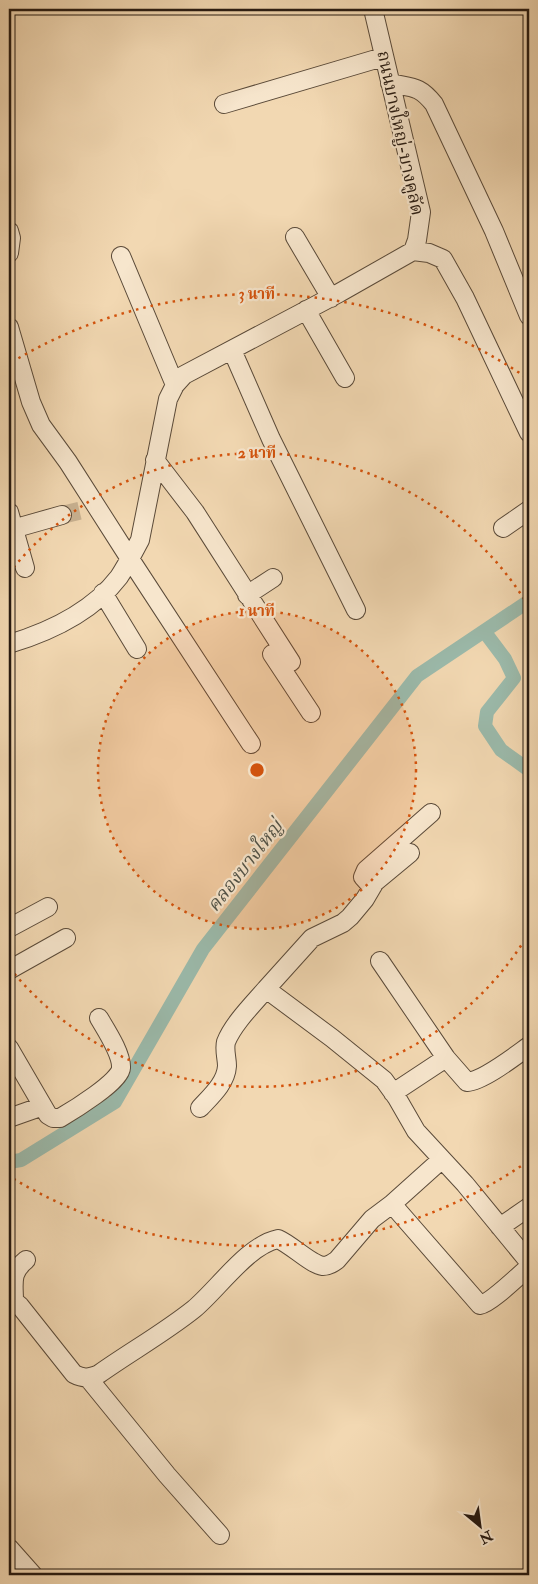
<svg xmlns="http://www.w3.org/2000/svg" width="538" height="1584" viewBox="0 0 538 1584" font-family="'IM FELL Double Pica','Noto Serif Thai',serif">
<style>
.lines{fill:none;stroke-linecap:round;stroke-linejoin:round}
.canal{stroke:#9bbaab;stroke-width:14}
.minor-tunnel{stroke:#c9b292;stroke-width:18;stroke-dasharray:18 9;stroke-linecap:butt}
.minor-casing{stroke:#5a4a39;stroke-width:20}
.minor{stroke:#f7e6cd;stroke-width:18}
.ring{fill:none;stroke:#d5530c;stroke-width:2.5;stroke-dasharray:2.5 5}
.labels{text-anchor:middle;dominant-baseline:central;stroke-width:4.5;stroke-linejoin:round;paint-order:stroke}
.street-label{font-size:18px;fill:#271a11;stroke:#f7e6cd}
.water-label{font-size:19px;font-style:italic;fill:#505247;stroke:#f7e6cd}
.centre{fill:#d5530c;stroke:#f7e6cd;stroke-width:2.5}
.ring-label{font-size:15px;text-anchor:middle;font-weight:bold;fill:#d5530c;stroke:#f7e6cd;stroke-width:4.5;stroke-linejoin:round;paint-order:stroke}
</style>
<rect width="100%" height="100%" fill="#f2d8b2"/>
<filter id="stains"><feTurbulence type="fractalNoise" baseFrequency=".004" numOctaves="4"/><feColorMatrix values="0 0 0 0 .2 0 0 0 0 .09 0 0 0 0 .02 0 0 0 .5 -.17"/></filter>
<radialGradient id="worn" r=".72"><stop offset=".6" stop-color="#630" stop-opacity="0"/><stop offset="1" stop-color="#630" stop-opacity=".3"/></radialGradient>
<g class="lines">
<path class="canal" d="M484,631l21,28 9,19 -27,34 -2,14 16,24 28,20
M9,1162l12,-2 94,-58 88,-153 214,-273 112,-75"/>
<path class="minor-tunnel" d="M62,515l21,-5"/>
<g class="minor-casing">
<path id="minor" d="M390,83c22,5 29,2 44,21l60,127 35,85
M224,104l159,-47
M9,231l2,7 -2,15
M295,237l36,61
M413,251l16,2 14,6 22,39 64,135
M121,256l54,129
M306,310l39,68
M9,327l22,75 10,23 27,37 62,97 121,185
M232,350l39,89 85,171
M155,460l40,52 96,150
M9,512l16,56
M503,528l26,-18
M9,530l53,-15
M103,593l34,56
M247,595l26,-17
M9,644c40,-12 84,-33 110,-67 8,-12 14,-24 21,-37l28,-141 7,-14 9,-10 155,-82 74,-42 4,-11 4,-28 -48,-203
M272,654l39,59
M372,887l-9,-10 3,-7 65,-57
M9,928l39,-21
M380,961l66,97 21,24c16,-1 48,-26 62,-36
M9,970l57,-32
M266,989l46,-51 31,-15 7,-6 15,-18 10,-17 35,-29
M9,1048l39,67 5,3h7c12,-7 61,-37 61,-50 1,-14 -15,-38 -22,-50
M393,1093l53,-35
M200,1108c11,-12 26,-25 27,-42 0,-8 -3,-16 -1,-24 7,-18 27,-38 40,-53l66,49 52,42 13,18 19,33 49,53 64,78
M9,1118l34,-12
M441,1160l-49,44 88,101c11,-2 39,-30 49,-38
M500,1227l29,-20
M9,1301h5l6,5 54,68c10,5 15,4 25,0 31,-22 65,-41 95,-65 24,-20 54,-64 84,-70 14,6 32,25 45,27 6,0 10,-3 14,-6l35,-41 20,-15
M14,1301c0,-18 -4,-28 12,-41
M88,1378l79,97 53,60
M9,1548l24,27"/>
</g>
<use href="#minor" class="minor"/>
</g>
<circle cx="257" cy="770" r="159" fill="#d5530c" fill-opacity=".12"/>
<g class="ring">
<circle cx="257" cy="770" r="159"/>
<path d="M529 933A317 317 0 0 1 9 967M9 573A317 317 0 0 1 529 607"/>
<path d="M527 1162A476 476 0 0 1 12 1178M12 362A476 476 0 0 1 527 378"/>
</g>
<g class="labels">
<g class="street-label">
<text transform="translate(400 133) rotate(78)">ถนนบางใหญ่-บางคูลัด</text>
</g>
<g class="water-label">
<text transform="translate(245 866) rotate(-52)">คลองบางใหญ่</text>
</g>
</g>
<circle cx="257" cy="770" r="8" class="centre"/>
<g class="ring-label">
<text x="257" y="299">3 นาที</text>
<text x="257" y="458">2 นาที</text>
<text x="257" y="616">1 นาที</text>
</g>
<rect width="538" height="1584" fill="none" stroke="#f2d8b2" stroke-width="30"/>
<rect x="10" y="10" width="518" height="1564" fill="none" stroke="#271a11" stroke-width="2.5"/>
<rect x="15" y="15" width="508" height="1554" fill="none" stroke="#271a11"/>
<g transform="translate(480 1526) rotate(151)" stroke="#f7e6cd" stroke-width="4" paint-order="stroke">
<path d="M0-4L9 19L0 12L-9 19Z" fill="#271a11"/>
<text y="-8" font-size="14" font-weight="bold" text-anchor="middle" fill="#271a11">N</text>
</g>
<rect width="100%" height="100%" filter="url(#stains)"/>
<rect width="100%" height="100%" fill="url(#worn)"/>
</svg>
